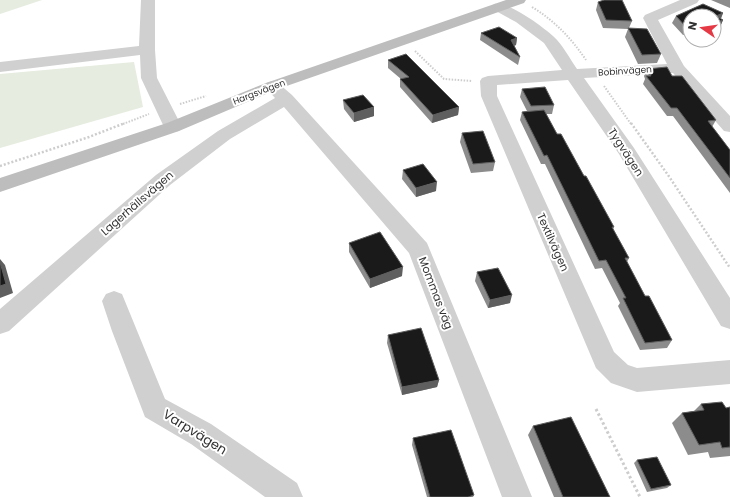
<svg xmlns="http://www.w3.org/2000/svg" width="730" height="497" viewBox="0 0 730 497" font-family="Poppins,sans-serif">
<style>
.green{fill:#e6ecdf}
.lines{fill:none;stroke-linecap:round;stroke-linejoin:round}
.path-far2{stroke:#cdcdcd;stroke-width:2;stroke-dasharray:1.5 1.5;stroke-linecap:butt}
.path-far1{stroke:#cdcdcd;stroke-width:2.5;stroke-dasharray:2 2;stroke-linecap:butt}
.path{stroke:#cdcdcd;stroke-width:3;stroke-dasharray:2.5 2.5;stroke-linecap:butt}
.street{fill:#d0d0d0;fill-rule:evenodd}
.secondary{fill:#bdbdbd;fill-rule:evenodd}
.wall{fill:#8c8c8c}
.shaded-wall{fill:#5f5f5f}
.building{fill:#1a1a1a;stroke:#5f5f5f}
.labels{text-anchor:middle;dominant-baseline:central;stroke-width:4;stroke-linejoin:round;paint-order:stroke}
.far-street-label{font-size:9px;fill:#333;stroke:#fff}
.street-label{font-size:11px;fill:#333;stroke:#fff}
.near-street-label{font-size:13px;fill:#333;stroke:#fff}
</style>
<rect width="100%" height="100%" fill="#fff"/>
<path class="green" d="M0,0h42l-42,14z
M134,62l9,45 -143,41v-74z"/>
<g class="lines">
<path class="path-far2" d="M532,7c23,14 39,31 54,53
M415,51l29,28 28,2
M604,86l27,38
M180,104l26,-8
M123,124l26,-10"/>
<path class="path-far1" d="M631,123l37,52 62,93
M0,166l89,-29 36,-14"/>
<path class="path" d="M596,409l44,88"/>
<path class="street" d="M141,0h14v50l2,28 25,49 -3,4 -6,1 -6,-1 -3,-4 -23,-49 -1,-23 -140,17v-10l139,-16z
M680,0h19l-2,3 -39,17 26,46 46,50v16l-6,-1 -51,-58 -89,5 50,70 96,150v31l-9,-3 -102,-172 -51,-74 -71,5v11l117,256 14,13 9,3 93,-8v24l-93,8 -26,-9 -15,-15 -115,-272 -1,-15 2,-3 6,-2 74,-6 -18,-27 -28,-21 -22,-12 -2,-3 2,-3c14,-3 48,22 59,32 10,9 17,23 24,33l90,-5 -24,-46 2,-3z
M272,81l6,2 14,12 135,148 105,254h-30l-93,-244 -125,-146 -54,32 -60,46 -161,146 -9,3v-25l156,-134 62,-44 57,-33 -11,-12 2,-3z
M114,291l8,3 43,105 46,25 86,59 6,14h-38l-74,-53 -46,-27 -33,-86 -10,-30 4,-7z"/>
<path class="secondary" d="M506,0h20l-2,3 -246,86 -99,42 -179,61v-14l167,-55 99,-40z"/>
</g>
<path class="wall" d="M711,0h19v8z
M598,2l34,19 -3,7 32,26 -4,9 -19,1 -13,-27 3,-8 -25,-1 -7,-18z
M703,4l20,9 -2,6 2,1 -3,7 -6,2v-13h-24v18l-7,1 -11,-12 4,-7z
M481,33l36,5 -1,7 -2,1 6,11 -2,8 -38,-25z
M388,60l71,47 -1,8 -26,8 -32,-36v-8h1l-13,-11z
M647,69l25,7 44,44 -4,7 18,23v43l-57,-77h-6l-24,-32 2,-5 -1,-3z
M522,89l32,16 -2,9h-6l11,20 27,42 30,51 -1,2 16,29 -2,4 18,34 27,44 -5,8 -27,2 -22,-44 2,-3 -18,-35 -7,1 -50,-105h-4l-21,-44 2,-8 5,-1 -7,-14z
M343,100l31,16 -20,6 -10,-13z
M462,133l33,29 -2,9 -22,2 -11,-31z
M403,170l33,21 -20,6 -14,-18z
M349,243l53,33 -32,12 -21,-36z
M477,272l33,31 -22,5 -13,-27z
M388,335l51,45 -2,7 -35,8 -15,-52z
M701,404l25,4 4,-1v49l-20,2 -2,-6 -20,3 -16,-32 10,-10 12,-2z
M533,426l77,71h-56l-26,-62z
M413,438l61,57 -1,2h-46l-15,-52z
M637,460l34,25 -4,3 -20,4 -13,-29z"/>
<path class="shaded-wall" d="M723,13l-3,7 -4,-4z
M723,20l-3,7 -6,2v-6z
M517,38l-1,7 -7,2 2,-7z
M374,107v9l-20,6v-9z
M459,107l-1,8 -26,8 1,-8z
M437,182l-1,9 -20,6v-9z
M0,259l5,6 8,28 -13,5z
M403,267l-1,9 -32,12v-9z
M512,295l-2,8 -22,5 2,-8z
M439,380l-2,7 -35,8v-8z"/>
<path class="building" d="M604,0h18l10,21 -26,-1 -8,-18z
M703,4l20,9 -7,3 7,4 -9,3v-7h-24v11h-4l-10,-11z
M499,27l18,11 -6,2 9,17 -39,-24z
M628,28l19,1 14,25 -19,1z
M406,54l53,53 -26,8 -33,-36 9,-2 -21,-17z
M667,67l5,9h10l34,44 -8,1 22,29v28l-53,-70h-6l-25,-32h5l-4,-7z
M545,87l9,18 -23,1 -9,-17z
M363,95l11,12 -20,6 -11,-13z
M544,110l13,24h4l23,42h2l28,51h-2l17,31h-4l20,38h4l23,44 -27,3 -22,-45h3l-20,-38 -7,1 -52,-106 -3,1 -22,-44z
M483,131l12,31 -22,2 -11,-31z
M423,164l14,18 -21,6 -13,-18z
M380,232l23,35 -33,12 -21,-36z
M0,262l6,22 -6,2z
M498,268l14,27 -22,5 -13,-28z
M421,328l18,52 -37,7 -14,-52z
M722,402l4,6 4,-1v40l-8,1 -2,-6 -21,3 -17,-32 22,-3 -3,-6z
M571,417l39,80h-47l-30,-71z
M451,430l23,65 -6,2h-38l-17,-59z
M657,457l14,28 -20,4 -14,-29z"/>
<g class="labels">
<g class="far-street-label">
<text transform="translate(625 71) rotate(-4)">Bobinvägen</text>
<text transform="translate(259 92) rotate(-21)">Hargsvägen</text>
</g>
<g class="street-label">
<text transform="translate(626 152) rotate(57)">Tygvägen</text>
<text transform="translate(137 203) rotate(-41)">Lagerhällsvägen</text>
<text transform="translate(553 242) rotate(66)">Textilvägen</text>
<text transform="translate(436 293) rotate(69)">Mommas väg</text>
</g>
<g class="near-street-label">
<text transform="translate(195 432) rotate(32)">Varpvägen</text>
</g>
</g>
<g transform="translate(702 28) rotate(283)"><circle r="19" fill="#ffffff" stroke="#adadad"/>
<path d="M0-3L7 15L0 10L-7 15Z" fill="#e63946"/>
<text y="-6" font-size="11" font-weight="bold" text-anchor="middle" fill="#333333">N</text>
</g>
</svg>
